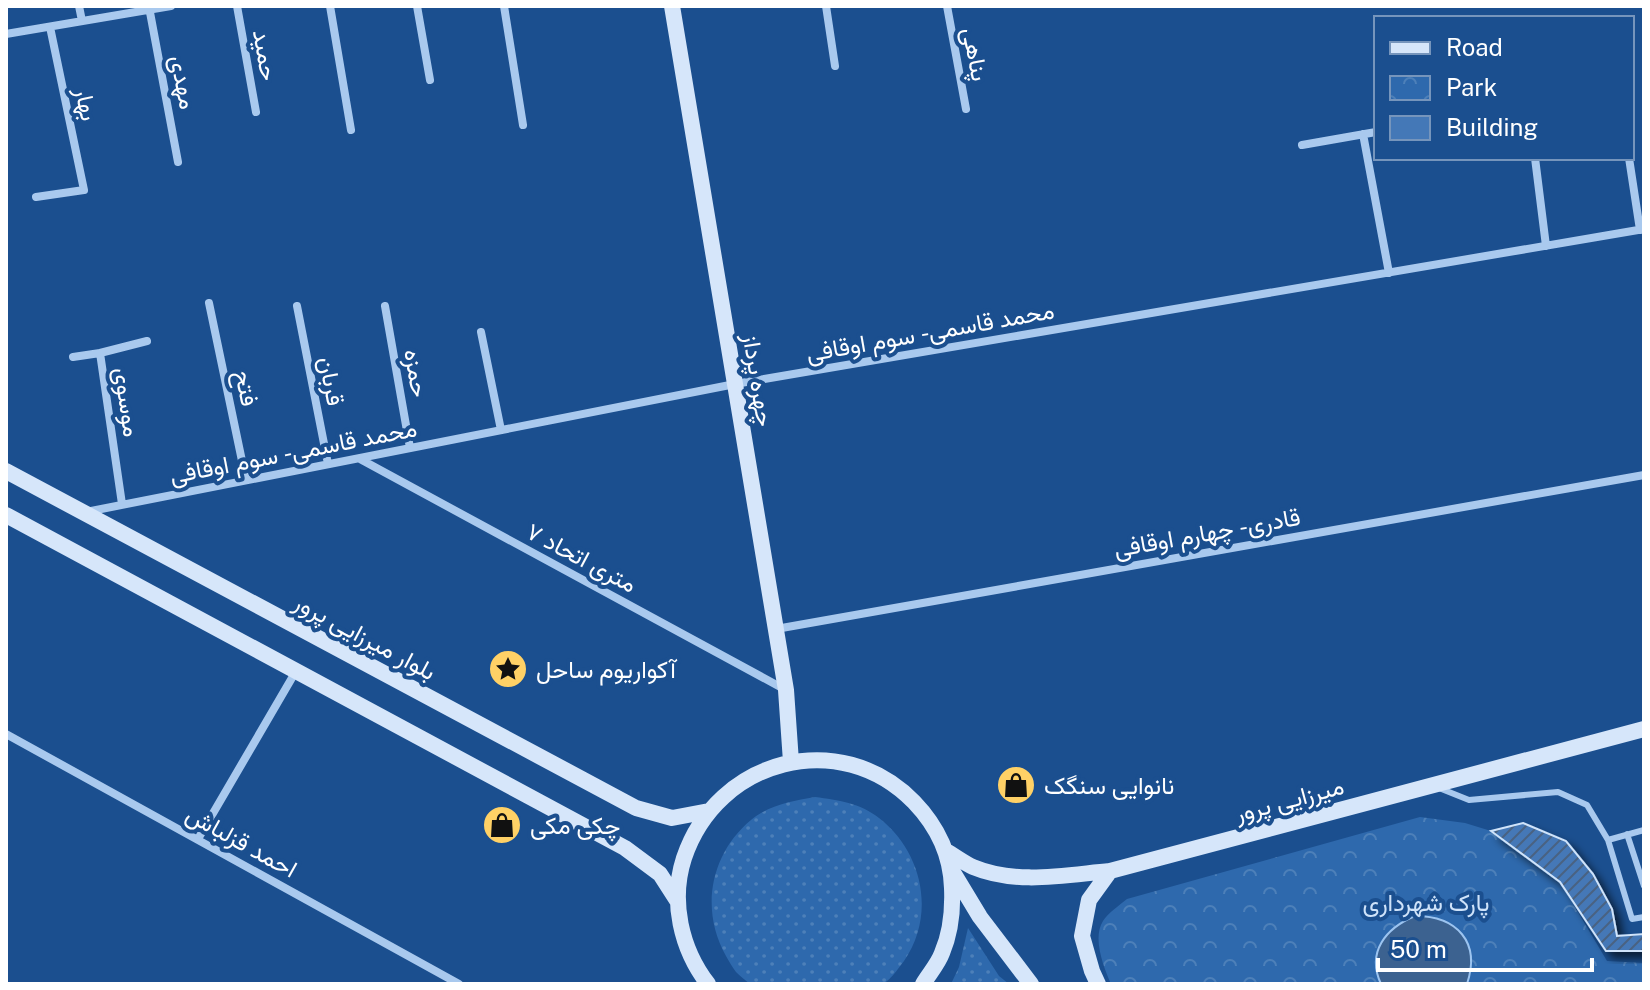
<svg xmlns="http://www.w3.org/2000/svg" width="1650" height="990" viewBox="0 0 1650 990" font-family="'Public Sans',Vazirmatn,sans-serif">
<style>
.grass{fill:url(#grass-dots)}
.park{fill:url(#park-crowns)}
.water{fill:#3c6290;stroke:#9cc4f0;stroke-width:2}
.building{fill:url(#building-hatch);stroke:#cfe3fa;stroke-width:2;filter:url(#shadow)}
.lines{fill:none;stroke-linecap:round;stroke-linejoin:round}
.lane{stroke:#a9c9ee;stroke-width:6}
.street{stroke:#a9c9ee;stroke-width:8}
.secondary{stroke:#d6e6fa;stroke-width:16}
.labels{text-anchor:middle;dominant-baseline:central;stroke-width:8;stroke-linejoin:round;paint-order:stroke}
.street-label{font-size:24px;fill:#fff;stroke:#1b4f8f}
.poi-label{font-size:24px;fill:#fff;stroke:#1b4f8f;text-anchor:start}
.park-label{font-size:24px;fill:#cfe3fa;stroke:#1b4f8f}
</style>
<defs>
<pattern id="grass-dots" width="8" height="8" patternUnits="userSpaceOnUse" patternTransform="scale(2)"><rect width="8" height="8" fill="#2e69ad"/><path d="M2 2h.1M6 6h.1" fill="none" stroke="#4d80b9" stroke-width="1.8" stroke-linecap="round"/></pattern>
<pattern id="park-crowns" width="20" height="18" patternUnits="userSpaceOnUse" patternTransform="scale(2)"><rect width="20" height="18" fill="#2e69ad"/><path d="M2 6a3 3 0 1 1 6 0M12 15a3 3 0 1 1 6 0" fill="none" stroke="#4d80b9"/></pattern>
<pattern id="building-hatch" width="6" height="6" patternUnits="userSpaceOnUse" patternTransform="scale(2)"><rect width="6" height="6" fill="#4478b7"/><path d="M-1 1l2-2M0 6l6-6M5 7l2-2" fill="none" stroke="#486282"/></pattern>
<filter id="shadow"><feDropShadow dx="7" dy="7" stdDeviation="4" flood-color="#0009"/></filter>
</defs>
<rect width="100%" height="100%" fill="#1b4f8f"/>
<path class="grass" d="M815,797c23,3 45,6 64,21 44,34 57,97 25,143 -7,9 -12,17 -21,23h-133c-5,-4 -10,-8 -14,-12 -4,-5 -7,-11 -10,-16 -26,-46 -16,-102 25,-136 18,-15 41,-19 64,-23z
M968,928l31,48 10,8h-58l8,-17z"/>
<path class="park" d="M1420,817l45,6 26,8 27,18 42,33 47,79 37,2v21h-533c-7,-16 -19,-46 -8,-63 5,-8 17,-16 24,-22z"/>
<path class="water" d="M1415,916c42,0 66,26 52,68h-86c-15,-32 5,-56 34,-68z"/>
<path class="building" d="M1523,823l43,18 27,33 19,35 5,27 27,-2v17h-38l-46,-69 -69,-51z"/>
<g class="lines">
<path class="lane" d="M1439,788l30,12 89,-8 29,13 21,35 36,-10
M1627,834l17,52
M1608,840l24,79 12,-2"/>
<path class="street" d="M79,6l3,15
M237,6l19,106
M330,6l21,124
M417,6l13,74
M504,6l19,119
M826,6l9,60
M947,6l19,103
M149,7l29,155
M6,34l165,-28
M1363,134l26,139
M1302,145l74,-13
M1535,158l11,88
M1629,158l11,72
M36,197l48,-7 -34,-163
M209,303l37,177
M297,306l31,158
M385,306l25,142
M481,332l20,98
M73,357l27,-4
M360,459l424,230
M122,504l-22,-151 47,-12
M86,512l649,-128 909,-155
M776,629l868,-154
M6,734l453,250
M198,839l98,-168"/>
<path class="secondary" d="M672,6l114,684 5,72
M6,471l630,337 36,10 37,-7
M6,515l619,333 35,26 18,28
M946,851c9,5 18,12 27,16 43,18 92,8 137,4l534,-142
M954,874l26,43 51,67
M708,984c-27,-35 -38,-83 -24,-126 33,-99 156,-132 230,-56 23,24 37,53 38,86 1,23 -1,44 -10,65 -4,11 -13,21 -19,31
M1098,984l-6,-13 -10,-35 7,-36 21,-29"/>
</g>
<defs>
<g id="sight-disc" transform="scale(2)"><circle r="9.5" fill="#ffd166" stroke="#1b4f8f"/><path d="M0-6L1.8-2.2L6-1.7L2.9 1.2L3.7 5.4L0 3.3L-3.7 5.4L-2.9 1.2L-6-1.7L-1.8-2.2Z" fill="#111"/></g>
<g id="shop-disc" transform="scale(2)"><circle r="9.5" fill="#ffd166" stroke="#1b4f8f"/><path d="M-5-2.5h2.3a2.7 3.5 0 0 1 5.4 0H5L5.5 6h-11ZM-1.5-2.5h3a1.5 2.3 0 0 0-3 0Z" fill="#111"/></g>
</defs>
<g fill-rule="evenodd">
<use href="#sight-disc" x="508" y="669"/>
<use href="#shop-disc" x="1016" y="785"/>
<use href="#shop-disc" x="502" y="825"/>
</g>
<g class="labels">
<g class="street-label">
<text transform="translate(976 54) rotate(79)">پناهی</text>
<text transform="translate(266 55) rotate(80)">حمید</text>
<text transform="translate(184 82) rotate(79)">مهدی</text>
<text transform="translate(87 104) rotate(78)">بهار</text>
<text transform="translate(930 331) rotate(-10)">محمد قاسمی - سوم اوقافی</text>
<text transform="translate(417 373) rotate(80)">حمزه</text>
<text transform="translate(759 380) rotate(81)">چهره پرداز</text>
<text transform="translate(332 381) rotate(79)">قربان</text>
<text transform="translate(247 388) rotate(78)">فتح</text>
<text transform="translate(128 402) rotate(82)">موسوی</text>
<text transform="translate(293 451) rotate(-11)">محمد قاسمی - سوم اوقافی</text>
<text transform="translate(1207 532) rotate(-10)">قادری - چهارم اوقافی</text>
<text transform="translate(582 557) rotate(28)">۷ متری اتحاد</text>
<text transform="translate(365 636) rotate(28)">بلوار میرزایی پرور</text>
<text transform="translate(1289 799) rotate(-15)">میرزایی پرور</text>
<text transform="translate(242 841) rotate(29)">احمد قزلباش</text>
</g>
<g class="poi-label">
<text x="536" y="669">آکواریوم ساحل</text>
<text x="1044" y="785">نانوایی سنگک</text>
<text x="530" y="825">چکی مکی</text>
</g>
<g class="park-label">
<text x="1426" y="902">پارک شهرداری</text>
</g>
</g>
<rect width="1650" height="990" fill="none" stroke="#ffffff" stroke-width="16"/>
<rect x="1374" y="16" width="260" height="144" fill="#1b4f8f" stroke="#7695bc" stroke-width="2"/>
<rect x="1390" y="42" width="40" height="12" fill="#d6e6fa" stroke="#7695bc" stroke-width="2"/>
<text x="1446" y="56" font-size="24" fill="#ffffff">Road</text>
<rect x="1390" y="76" width="40" height="24" fill="url(#park-crowns)" stroke="#7695bc" stroke-width="2"/>
<text x="1446" y="96" font-size="24" fill="#ffffff">Park</text>
<rect x="1390" y="116" width="40" height="24" fill="#4478b7" stroke="#7695bc" stroke-width="2"/>
<text x="1446" y="136" font-size="24" fill="#ffffff">Building</text>
<path d="M1378 958v12h214v-12" fill="none" stroke="#ffffff" stroke-width="4"/>
<text x="1390" y="958" font-size="24" fill="#ffffff" stroke="#1b4f8f" stroke-width="6" paint-order="stroke">50 m</text>
</svg>
